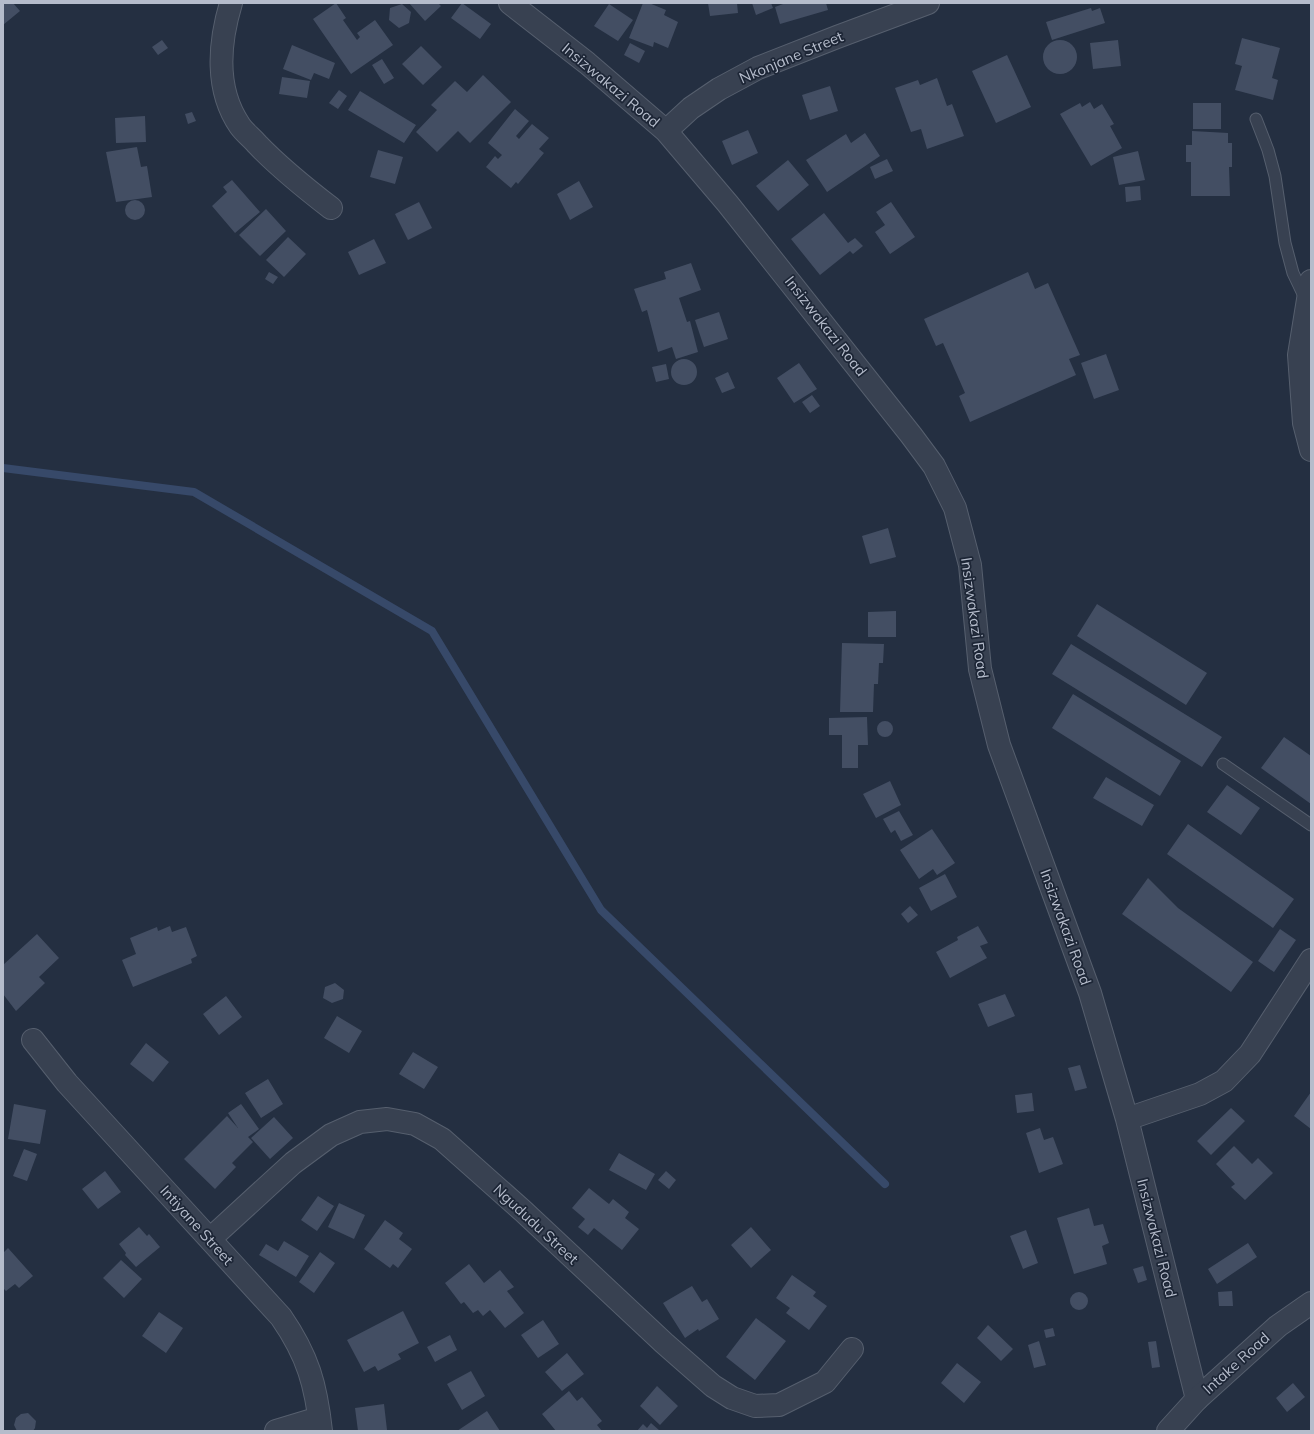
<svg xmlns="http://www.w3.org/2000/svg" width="1314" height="1434" viewBox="0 0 1314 1434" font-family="Mulish,sans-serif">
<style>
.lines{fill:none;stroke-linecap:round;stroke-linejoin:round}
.stream{stroke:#374969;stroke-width:8}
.building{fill:#434e63}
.service-casing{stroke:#565f6e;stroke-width:13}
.minor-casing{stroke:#565f6e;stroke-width:24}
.tertiary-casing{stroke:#565f6e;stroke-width:24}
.service{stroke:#384151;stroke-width:11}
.minor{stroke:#384151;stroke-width:22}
.tertiary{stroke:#384151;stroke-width:22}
.labels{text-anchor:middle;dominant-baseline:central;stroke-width:3.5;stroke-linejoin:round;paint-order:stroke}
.street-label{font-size:15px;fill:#b5bccb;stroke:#1d2636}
</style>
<rect width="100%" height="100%" fill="#242f41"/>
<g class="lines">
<path class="stream" d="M3,468l191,24 238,139 169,279 284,274"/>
</g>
<path class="building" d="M3,3h10l7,8 -17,14z
M336,3l10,15 -3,2 14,20 3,-3 -3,-4 18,-13 18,25 -42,29 -38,-55z
M409,3h29l3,3 -16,15z
M462,3l29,21 -11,15 -29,-21z
M643,3h6l17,7 -2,5 14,7 -10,26 -14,-6 -1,5 -24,-9z
M708,3h29l1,10 -28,3z
M752,3h19l2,5 -17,7z
M782,3h44l2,7 -48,14 -5,-17 8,-3z
M402,4l9,8 -2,11 -10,5 -10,-8 1,-12z
M609,4l24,16 -15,21 -24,-15z
M1091,8l1,3 8,-3 5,15 -53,17 -6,-18z
M1242,38l38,10 -8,30 6,2 -5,20 -38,-10 7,-24 -7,-2z
M162,40l6,8 -10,7 -6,-8z
M1118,40l3,26 -28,3 -3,-26z
M1043 57a17 17 0 1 1 34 0a17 17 0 1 1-34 0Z
M630,43l15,8 -6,12 -15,-8z
M292,45l43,18 -6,16 -15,-6 -3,7 -28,-11z
M421,46l21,21 -19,18 -21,-21z
M1007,55l24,52 -35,16 -24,-52z
M382,59l12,19 -10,6 -12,-19z
M483,75l28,27 -41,41 -12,-12 -21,21 -21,-20 21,-22 -6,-5 24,-24 12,11z
M282,77l28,4 -3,17 -28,-4z
M937,78l10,28 5,-2 12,32 -37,13 -6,-20 -10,3 -16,-44 23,-8 2,5z
M830,86l8,25 -28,9 -8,-25z
M339,90l8,6 -9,13 -9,-6z
M360,91l56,34 -12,18 -56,-33z
M1090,102l4,7 8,-5 12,20 -4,2 12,22 -31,18 -31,-52 20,-11 2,4z
M1193,103h28v26h-28z
M515,109l14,12 -13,15 3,3 13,-15 17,14 -10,11 5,4 -26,31 -2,-2 -5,6 -25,-21 9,-11 3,3 4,-4 -14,-12z
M192,112l4,9 -8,3 -3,-10z
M145,116l1,26 -30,1 -1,-25z
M748,130l10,23 -26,12 -10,-24z
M1192,131l36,2v10h4v24h-3l1,29h-39v-34h-5v-17h6z
M865,133l15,23 -53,36 -21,-32 40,-26 5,9z
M137,147l4,20 6,-1 5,31 -36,5 -10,-50z
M378,150l25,7 -8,27 -25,-7z
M1138,151l7,29 -26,5 -6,-28z
M887,159l6,12 -18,8 -5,-12z
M788,160l21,25 -31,26 -22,-25z
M232,180l28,32 -25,21 -23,-27 15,-14 -4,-5z
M579,181l14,26 -23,13 -13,-26z
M1140,186l1,14 -15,2 -1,-15z
M125 210a10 10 0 1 1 20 0a10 10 0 1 1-20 0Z
M419,202l13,26 -24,12 -13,-26z
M891,202l24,35 -25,17 -15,-22 10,-7 -9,-13z
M266,209l20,22 -26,25 -21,-21z
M824,213l24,30 7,-5 8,8 -10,8 -3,-3 -30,24 -29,-36z
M288,237l18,17 -22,23 -18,-17z
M374,239l12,24 -27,12 -11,-23z
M691,263l10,27 -22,8 8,24 3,-1 8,31 -22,7 -4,-12 -14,5 -11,-42 -5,2 -8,-23 32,-10 -2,-7z
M269,272l9,5 -5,7 -8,-5z
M1028,272l7,17 13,-6 32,72 -11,4 7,16 -106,47 -11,-26 6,-3 -22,-50 -7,3 -12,-27z
M719,312l9,27 -24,8 -9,-27z
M1106,354l13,36 -25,9 -13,-36z
M671 372a13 13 0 1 1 26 0a13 13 0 1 1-26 0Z
M799,363l18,26 -23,14 -17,-25z
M666,364l3,15 -13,3 -4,-15z
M728,372l7,16 -13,5 -7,-15z
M812,395l8,11 -10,7 -8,-11z
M888,528l8,29 -26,7 -8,-28z
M1097,604l110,69 -21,32 -109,-69z
M896,611v26h-28v-25z
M842,643l42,1 -1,19h-4l-1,21h-4l-1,28h-33z
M1071,644l151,93 -20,30 -150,-93z
M1073,694l108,67 -21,35 -108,-68z
M867,717l1,28h-10v23h-16v-33h-13v-17z
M877 729a8 8 0 1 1 16 0a8 8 0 1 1-16 0Z
M1284,737l27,19v48l-50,-36z
M1106,777l48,28 -12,21 -49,-28z
M890,781l11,24 -25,13 -13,-24z
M1227,785l33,23 -19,27 -34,-23z
M899,811l14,24 -12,6 -6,-11 -4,3 -8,-14z
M1188,824l106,75 -21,29 -106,-74z
M932,829l23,34 -18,12 -4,-6 -14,10 -19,-29z
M945,874l12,23 -26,14 -12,-23z
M1148,878l30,30 75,54 -22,30 -109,-78z
M910,906l8,9 -10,8 -7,-9z
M170,926l2,6 14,-5 11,29 -6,3 1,4 -59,24 -11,-27 14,-6 -6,-16 27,-11 1,4z
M978,926l10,17 -8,3 7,12 -37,20 -14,-26 22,-12 -1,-3z
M1280,929l16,11 -22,32 -16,-11z
M37,934l22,24 -20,19 6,6 -29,28 -13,-17v-29z
M335,983l9,7 -1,9 -11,4 -9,-5 2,-11z
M1005,994l10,22 -27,11 -10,-23z
M226,996l16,21 -23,18 -16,-21z
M337,1016l25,15 -13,22 -25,-15z
M146,1043l23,19 -16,20 -23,-18z
M413,1052l25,15 -14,22 -25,-15z
M1080,1065l7,23 -12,3 -7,-23z
M268,1079l15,25 -22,14 -16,-25z
M1311,1092v37l-17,-13z
M1032,1093l2,18 -17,2 -2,-18z
M14,1104l32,6 -6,34 -32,-5z
M241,1104l18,25 -11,8 5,5 -21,21 4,4 -21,22 -31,-30 43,-43 11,12 -10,-15z
M1231,1108l14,13 -34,34 -14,-14z
M274,1117l19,21 -23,21 -19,-21z
M1040,1128l4,12 9,-3 10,27 -24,9 -13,-40z
M1234,1146l18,18 6,-6 15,15 -28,27 -14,-13 4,-3 -19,-20z
M24,1149l13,5 -10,27 -14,-5z
M619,1153l36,21 -9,16 -37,-20z
M105,1171l16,21 -23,17 -16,-20z
M666,1171l10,9 -7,9 -11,-9z
M589,1188l20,16 4,-5 16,13 -4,6 14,11 -17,21 -28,-22 -6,7 -10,-8 7,-8 -13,-11z
M318,1196l16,10 -17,25 -16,-11z
M339,1203l26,12 -11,24 -26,-12z
M1089,1208l5,18 9,-2 6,19 -7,3 5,18 -33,10 -17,-56z
M385,1220l18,13 -4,6 13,10 -14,19 -5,-4 -3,4 -26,-19z
M139,1227l8,9 2,-2 11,13 -24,20 -11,-12 1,-2 -7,-9z
M751,1227l20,23 -20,18 -20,-23z
M1026,1230l12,33 -15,6 -13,-33z
M284,1241l25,15 -13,21 -37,-22 7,-11 12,7z
M1248,1243l9,14 -40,27 -9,-15z
M8,1248l25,28 -14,12 -4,-4 -9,7 -3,-3v-35z
M320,1252l15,11 -21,30 -15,-11z
M121,1260l21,19 -18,19 -21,-20z
M469,1264l15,19 16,-13 14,17 -7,4 17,22 -19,15 -15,-18 -7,6 -5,-6 -5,3 -9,-11 -3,2 -16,-21z
M1143,1266l4,14 -9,3 -5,-14z
M792,1275l24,17 -3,4 14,10 -18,24 -23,-17 4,-5 -14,-10z
M692,1286l10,16 5,-3 12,20 -20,12 -1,-2 -13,9 -22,-35z
M1232,1291l1,15h-14l-1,-14z
M1070 1301a9 9 0 1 1 18 0a9 9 0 1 1-18 0Z
M403,1311l16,32 -21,11 3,5 -23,12 -3,-5 -11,6 -17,-32z
M159,1312l24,16 -17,25 -24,-17z
M756,1318l30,23 -31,39 -29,-23z
M543,1320l16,24 -21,14 -17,-23z
M988,1325l25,24 -12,12 -24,-23z
M1053,1328l2,8 -9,2 -2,-8z
M450,1335l7,15 -22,12 -8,-15z
M1039,1341l7,24 -12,3 -6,-23z
M1156,1341l4,26 -8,1 -4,-26z
M567,1353l17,21 -22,17 -17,-19z
M957,1363l24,19 -17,21 -23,-20z
M471,1371l14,25 -23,14 -15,-26z
M1293,1383l12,14 -18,15 -11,-14z
M657,1386l21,20 -18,19 -20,-19z
M569,1391l8,10 5,-4 20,24 -5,4 5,6h-46l-14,-17z
M384,1404l3,26 -29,1 -3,-23z
M487,1411l13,20h-43z
M28,1413l8,8 -1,7 -2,3h-16l-3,-6 2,-7 5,-4z
M651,1423l9,8h-23l6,-7 4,4z"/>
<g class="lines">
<g class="service-casing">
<path id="service" d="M1256,119l12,31 7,26 10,67 8,30 12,25
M1223,764l88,61"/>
</g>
<g class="minor-casing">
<path id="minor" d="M231,3c-12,40 -16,87 9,123 5,7 12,12 17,18 23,24 48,44 74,64
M510,3l77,60 79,68 62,73 183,231 23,31 21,42 15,57 10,104 19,76 91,248 37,126 70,280
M666,131l25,-23 28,-19 39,-21 79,-31 91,-34
M33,1040l34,43 214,234c27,39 35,68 40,114
M1127,1119l73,-25 24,-13 26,-27 61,-94
M210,1239l83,-76 38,-28 29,-13 27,-3 28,5 27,15 81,72 141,132 49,43 19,12 23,8 24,-1 46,-23 27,-33
M276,1431l43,-13"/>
</g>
<g class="tertiary-casing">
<path id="tertiary" d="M1311,281l-12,74 5,68 7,27
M1168,1431l29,-32 81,-73 33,-23"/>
</g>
<use href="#service" class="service"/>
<use href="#minor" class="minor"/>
<use href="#tertiary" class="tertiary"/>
</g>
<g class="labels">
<g class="street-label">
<text transform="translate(791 57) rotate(-23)">Nkonjane Street</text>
<text transform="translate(611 85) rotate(40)">Insizwakazi Road</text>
<text transform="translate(826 326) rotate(52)">Insizwakazi Road</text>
<text transform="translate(975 618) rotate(82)">Insizwakazi Road</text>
<text transform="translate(1066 927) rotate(70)">Insizwakazi Road</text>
<text transform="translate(536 1224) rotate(43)">Ngududu Street</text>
<text transform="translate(197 1225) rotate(48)">Intiyane Street</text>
<text transform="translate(1157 1238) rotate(76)">Insizwakazi Road</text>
<text transform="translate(1236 1363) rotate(-42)">Intake Road</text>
</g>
</g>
<rect width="1314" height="1434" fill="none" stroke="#b5bccb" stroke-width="8"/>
</svg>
